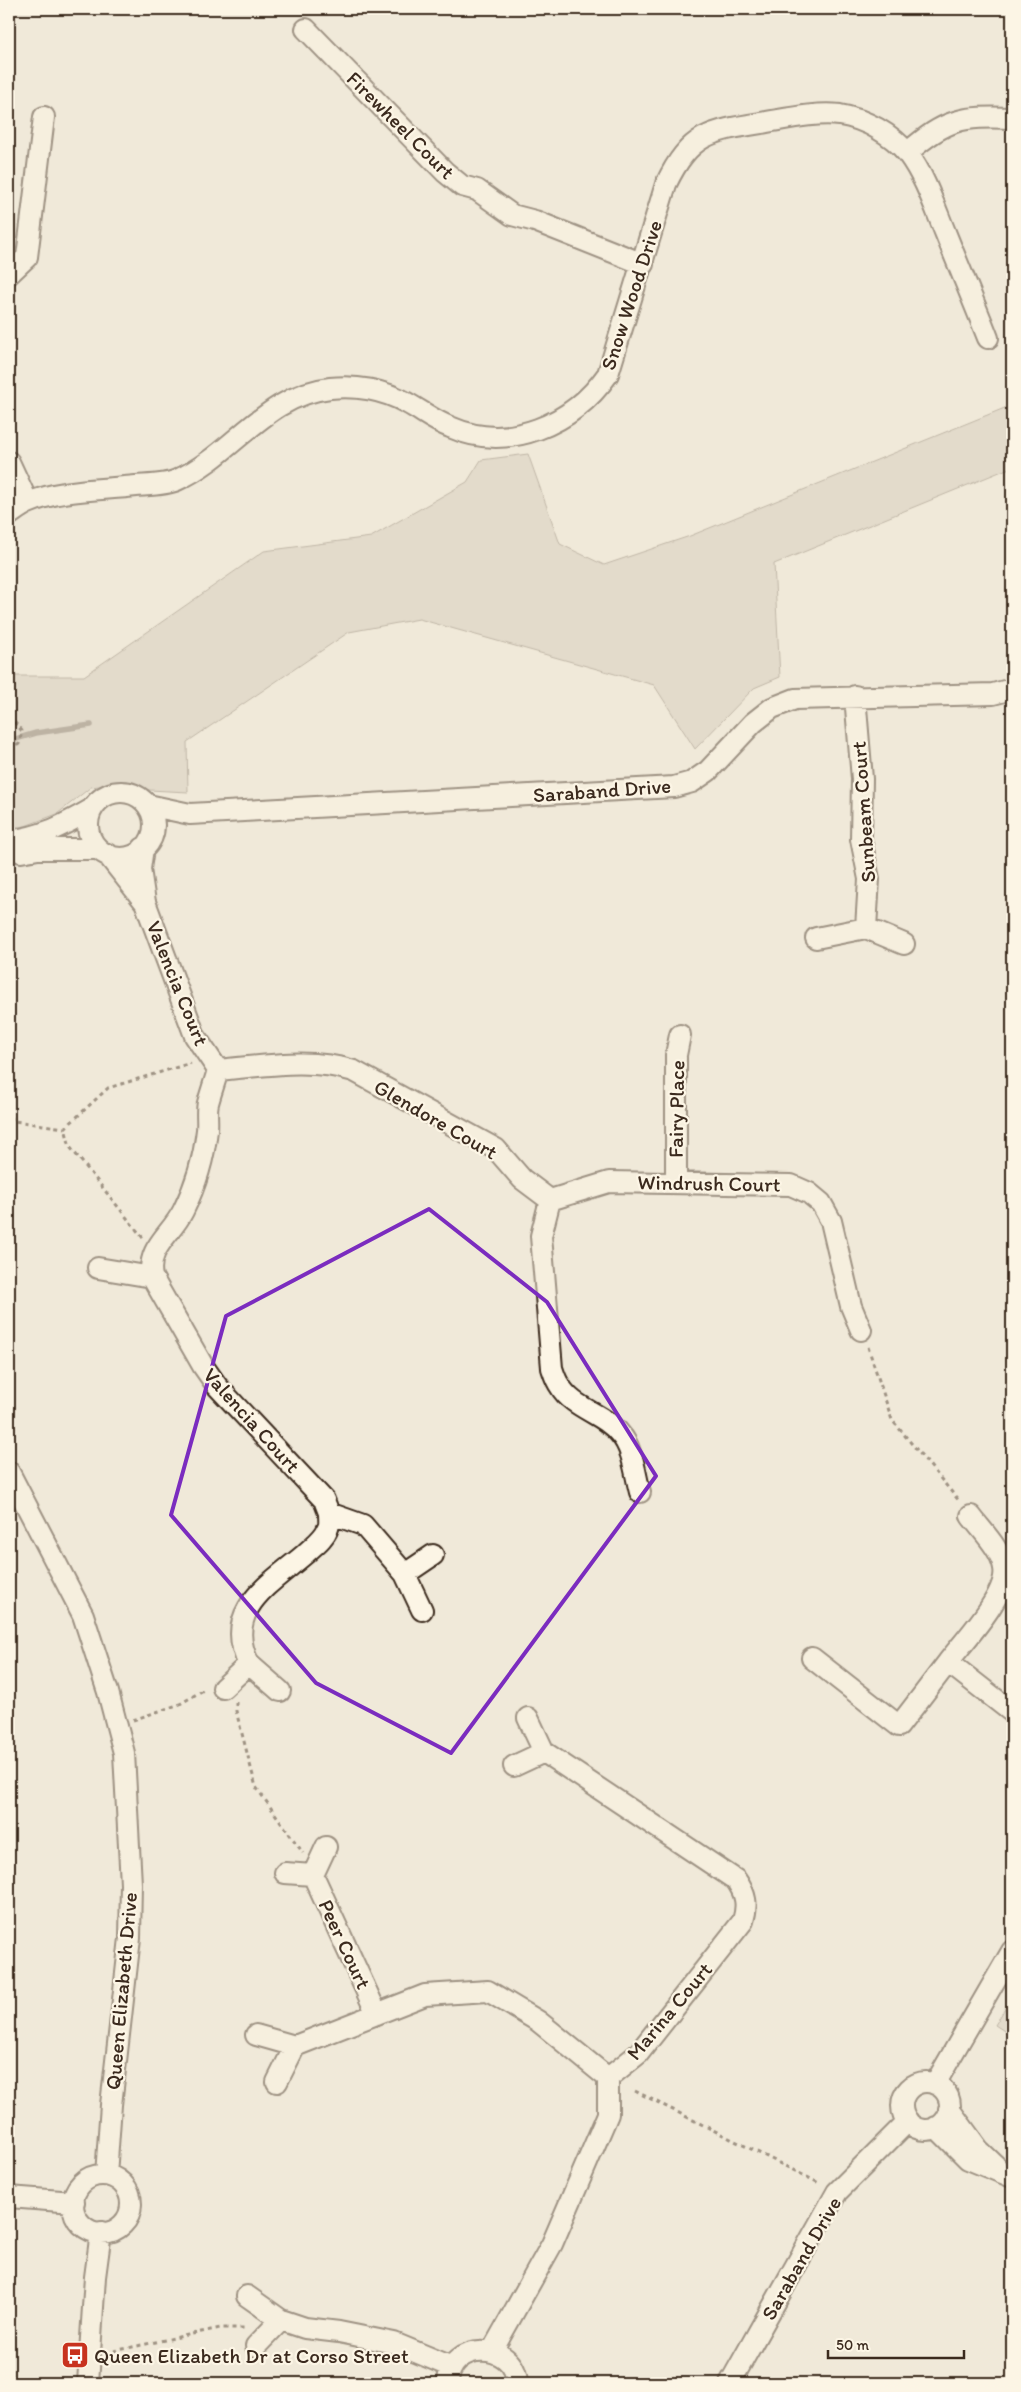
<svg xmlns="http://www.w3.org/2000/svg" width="1021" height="2392" viewBox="0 0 1021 2392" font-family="Itim,sans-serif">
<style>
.green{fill:#d2c9ba;stroke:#867a6c}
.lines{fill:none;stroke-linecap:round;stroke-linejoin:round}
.stream{stroke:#7e7163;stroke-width:5.5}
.minor-casing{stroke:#3b2a1e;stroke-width:24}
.path{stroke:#3b2a1e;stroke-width:3;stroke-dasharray:4 4;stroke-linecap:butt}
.minor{stroke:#fcf5e5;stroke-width:20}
.marked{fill:none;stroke:#7b2cbf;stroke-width:4;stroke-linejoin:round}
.labels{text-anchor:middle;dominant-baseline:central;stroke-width:4.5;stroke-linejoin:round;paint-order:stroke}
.street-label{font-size:21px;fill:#3b2a1e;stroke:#fcf5e5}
.poi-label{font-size:21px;fill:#3b2a1e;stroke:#fcf5e5;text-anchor:start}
</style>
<rect width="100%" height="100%" fill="#f0e9d9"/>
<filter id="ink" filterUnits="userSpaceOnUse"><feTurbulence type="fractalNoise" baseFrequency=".02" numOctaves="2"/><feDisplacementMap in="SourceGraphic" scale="10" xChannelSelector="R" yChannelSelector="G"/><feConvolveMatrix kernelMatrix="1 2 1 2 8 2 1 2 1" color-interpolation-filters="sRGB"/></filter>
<g filter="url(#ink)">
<path class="green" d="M1012,405v62l-238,97 6,113 -26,11 -59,61 -41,-64 -235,-66 -70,13 -162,110 1,50 -39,-2 -17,-8 -41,5 -34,27 -32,12 -16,2v-152h75l180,-125 107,-14 96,-55 14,-22 47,-6 32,90 44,21 86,-29z
M1012,1997v39l-17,-11z"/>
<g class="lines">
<path class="stream" d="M9,741l27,-8 55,-8"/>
<g class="minor-casing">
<path id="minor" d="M306,29l139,143 17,14 15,4 35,25 23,6 108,43
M907,153c39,-34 54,-37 105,-35
M9,274l18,-17 17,-140
M9,462l19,41
M9,515c6,-4 12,-9 19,-12 32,-14 74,-13 108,-17 13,-1 30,-1 41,-6 56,-25 88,-85 153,-92 26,-3 54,2 77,15 15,8 27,18 43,24 59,26 123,-3 158,-53l58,-190c24,-50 44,-53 95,-61 25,-4 54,-11 79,-8 25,4 52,19 68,39 17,23 26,51 37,78 14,35 29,70 43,106
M855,696l7,83 -1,60 8,40 -3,49
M88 825a33 33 0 1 1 66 0a33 33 0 1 1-66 0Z
M148,805l42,9 484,-27 18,-5 16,-11 45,-48 19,-15 23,-9 198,-5 19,-5
M9,841c36,-5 52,-15 83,-32
M143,848l-3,21 5,33 50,134 23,34c-3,11 -7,22 -10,33 -2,8 0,18 -1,27 -3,28 -11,55 -24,81 -12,24 -37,37 -31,66l51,89 14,20 107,114 5,13 34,12 42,49
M21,852l17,-3h60
M107,854l37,47
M816,938l50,-10 38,16
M218,1070c46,-4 92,-13 136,1l142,78 26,30 28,21 -9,36 11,132c2,6 4,13 8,18 13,23 44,27 60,48 13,14 15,40 20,58
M676,1183v-128l4,-20
M550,1200l59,-18 182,3 18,8 12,10 10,18 20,85 10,24
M98,1268l54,9
M9,1472l74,143 25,77 16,61 7,131 -1,54 -19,167 -5,70
M422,1610l-17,-36 28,-19
M812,1658l87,68 49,-64 64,50
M948,1662c15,-20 61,-68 56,-94 -3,-19 -22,-37 -33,-52
M249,1664c-27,-54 20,-79 56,-110 8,-8 19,-15 23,-26 2,-4 1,-10 1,-15
M223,1688l26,-24 31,27
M514,1766l30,-14 -16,-34
M285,1873l28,2 13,-28
M313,1875l64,139
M256,2035l39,11 130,-51 63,-4 50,30 70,57
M277,2082l18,-36
M902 2106a24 24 0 1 1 48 0a24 24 0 1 1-48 0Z
M935,2084l77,-133
M949,2109l30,41 17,16
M936,2127l32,32 44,18
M73 2204a29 29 0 1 1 58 0a29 29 0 1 1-58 0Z
M9,2197l65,5
M247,2296l34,24 -25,26
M281,2320l24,8 34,4 55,11 58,24
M492,2351l60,-107 56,-130v-36l30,-24 105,-133c5,-16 3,-27 -7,-41l-192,-128
M88,2383l7,-106 6,-45
M448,2383c1,-43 67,-43 69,0
M730,2383l107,-191 71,-71"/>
</g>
<path class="path" d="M9,716l13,15 -3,13 -10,7
M9,1117l5,4 51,7
M143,1238l-73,-91 -5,-19 43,-40 83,-25
M868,1347l24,73 68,82
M236,1702v9l20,76 47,66
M133,1720l47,-16 25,-15
M635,2091l186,93
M114,2351l106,-23h26"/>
<use href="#minor" class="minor"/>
</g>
</g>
<path d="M0 0H1021V2392H0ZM429,1209l118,93 109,174 -205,277 -135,-70 -145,-168 55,-199z" fill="#f0e9d9" fill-opacity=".55" fill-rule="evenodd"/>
<path class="marked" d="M429,1209l118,93 109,174 -205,277 -135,-70 -145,-168 55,-199z"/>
<defs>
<g id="bus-square" transform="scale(1.4375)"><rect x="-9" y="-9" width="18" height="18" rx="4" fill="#c8321e" stroke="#fcf5e5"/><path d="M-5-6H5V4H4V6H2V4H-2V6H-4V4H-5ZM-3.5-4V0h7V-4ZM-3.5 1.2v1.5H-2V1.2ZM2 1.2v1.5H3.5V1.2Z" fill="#fff"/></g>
</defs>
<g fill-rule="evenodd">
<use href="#bus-square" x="75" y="2355"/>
</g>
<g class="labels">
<g class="street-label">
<text transform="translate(401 125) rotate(45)">Firewheel Court</text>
<text transform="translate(631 295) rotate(-72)">Snow Wood Drive</text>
<text transform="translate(602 790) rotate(-4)">Saraband Drive</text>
<text transform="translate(863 812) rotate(-94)">Sunbeam Court</text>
<text transform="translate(178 983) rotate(68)">Valencia Court</text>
<text transform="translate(676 1109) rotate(-89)">Fairy Place</text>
<text transform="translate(436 1119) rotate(30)">Glendore Court</text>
<text transform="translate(709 1183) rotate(1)">Windrush Court</text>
<text transform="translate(252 1420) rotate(48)">Valencia Court</text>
<text transform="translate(345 1944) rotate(65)">Peer Court</text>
<text transform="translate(121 1991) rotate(-85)">Queen Elizabeth Drive</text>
<text transform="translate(669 2011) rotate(-50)">Marina Court</text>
<text transform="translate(801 2258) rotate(-60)">Saraband Drive</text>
</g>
<g class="poi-label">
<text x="94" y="2355">Queen Elizabeth Dr at Corso Street</text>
</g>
</g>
<rect width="1021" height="2392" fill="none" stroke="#fcf5e5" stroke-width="30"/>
<rect x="15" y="15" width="991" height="2362" fill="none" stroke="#3b2a1e" stroke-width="2" filter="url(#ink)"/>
<path d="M828 2350v8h136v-8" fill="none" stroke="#3b2a1e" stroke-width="2.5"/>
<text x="836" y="2350" font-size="15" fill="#3b2a1e" stroke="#fcf5e5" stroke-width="4" paint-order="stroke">50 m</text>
</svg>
